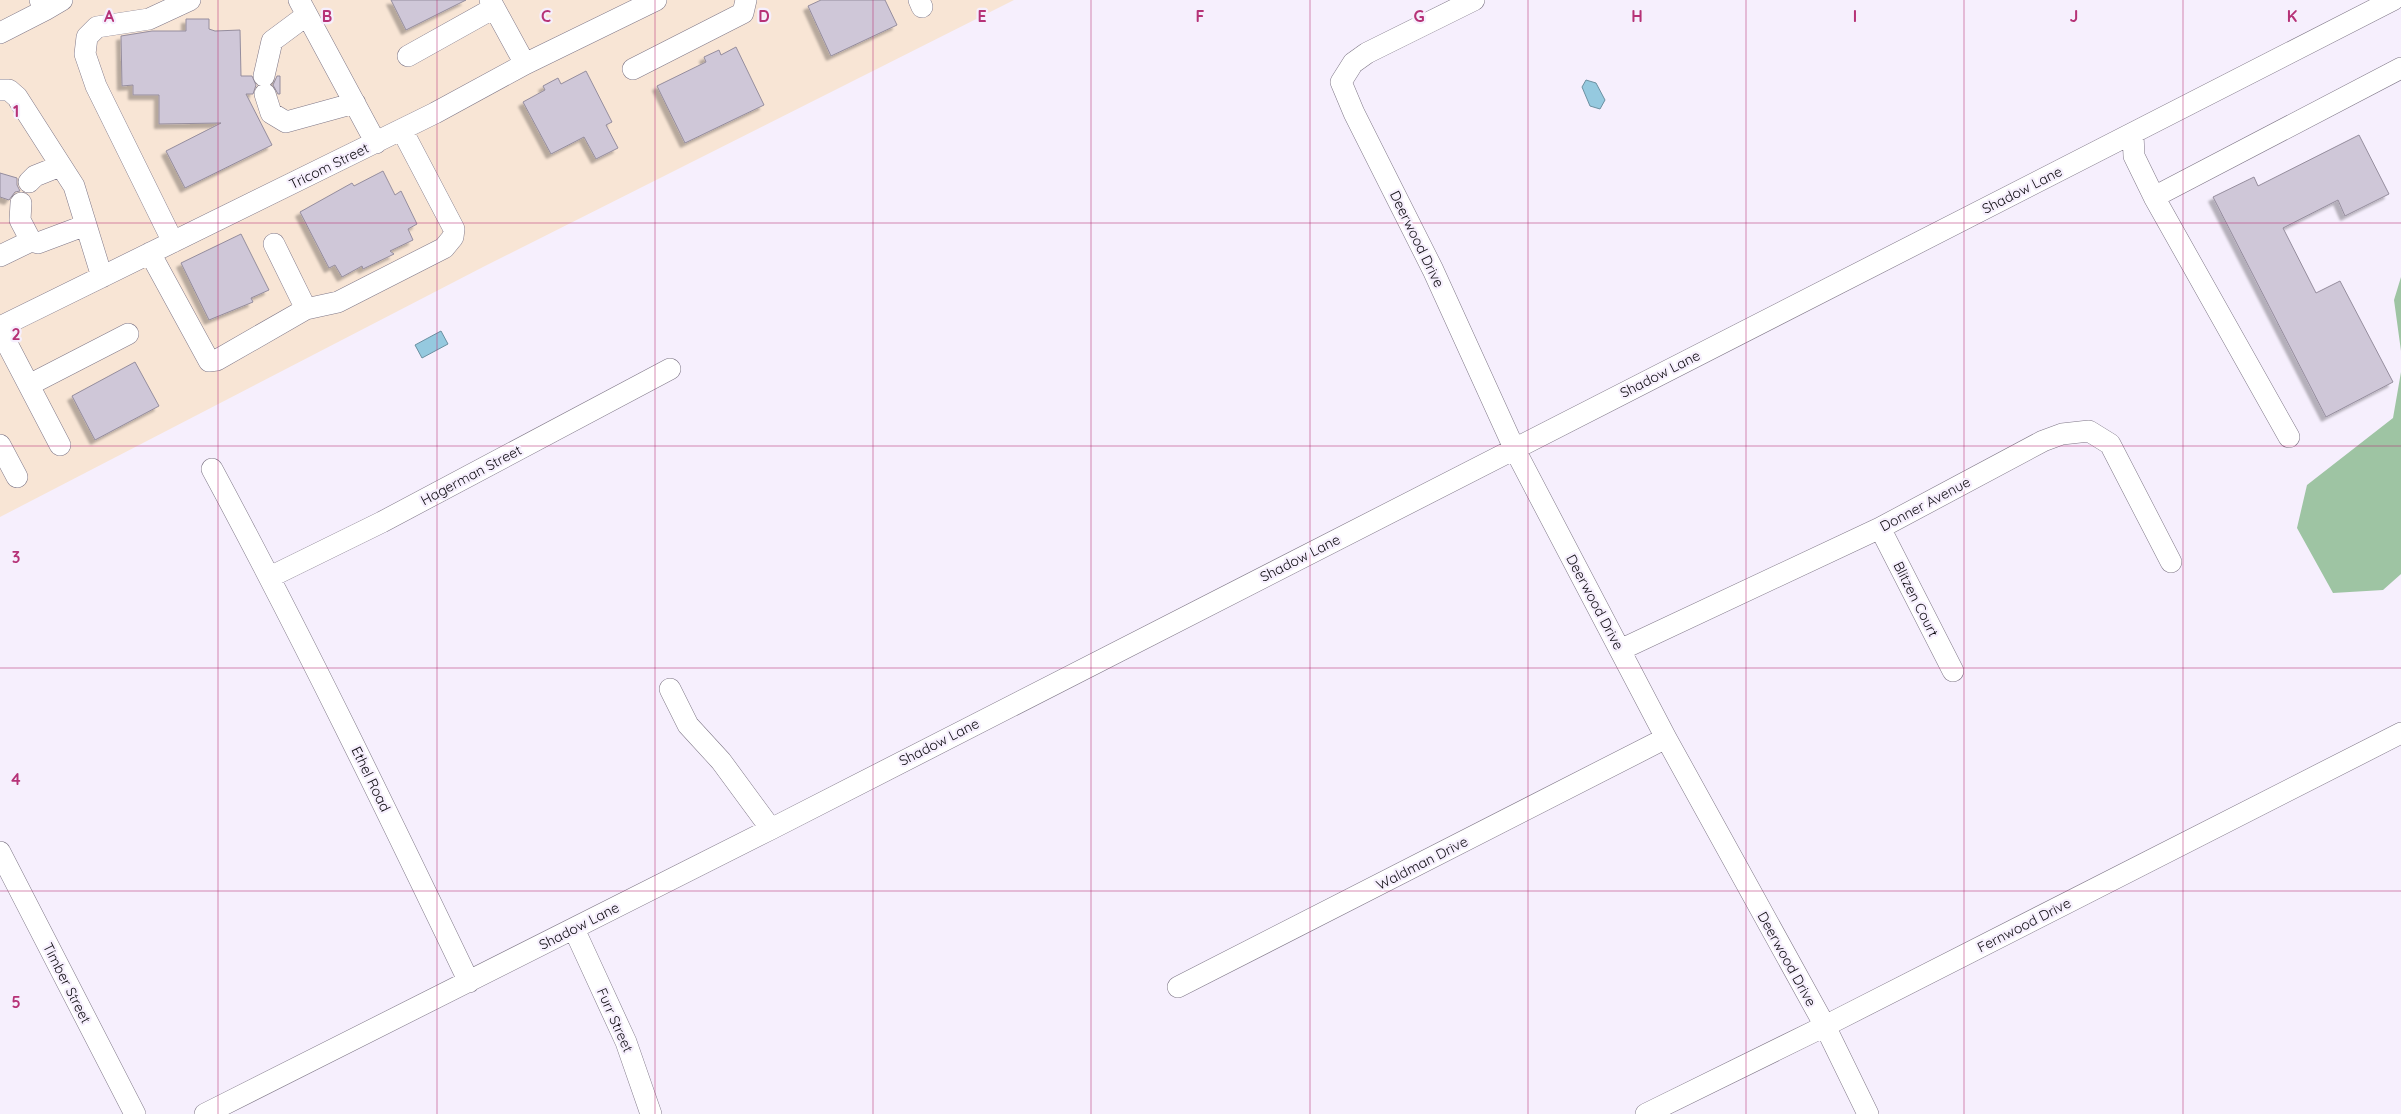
<svg xmlns="http://www.w3.org/2000/svg" width="2401" height="1114" viewBox="0 0 2401 1114" font-family="Quicksand,sans-serif">
<style>
.commercial{fill:#f8e5d5}
.forest{fill:#9ec4a3}
.water{fill:#95c9df;stroke:#6c90a1}
.building{fill:#cfc7d8;stroke:#958d9d;filter:url(#shadow)}
.lines{fill:none;stroke-linecap:round;stroke-linejoin:round}
.minor-casing{stroke:#7f7787;stroke-width:22}
.minor{stroke:#fff;stroke-width:21}
.grid{fill:none;stroke:#b63277;stroke-width:1;stroke-opacity:0.55}
.labels{text-anchor:middle;dominant-baseline:central;stroke-width:4.5;stroke-linejoin:round;paint-order:stroke}
.street-label{font-size:14px;fill:#0e0b11;stroke:#f6effd}
.grid-label{font-size:16px;text-anchor:middle;font-weight:bold;fill:#b63277;stroke:#f6effd;stroke-width:4.5;stroke-linejoin:round;paint-order:stroke}
</style>
<defs>
<filter id="shadow"><feDropShadow dx="-4.5" dy="4.5" stdDeviation="1" flood-color="#0004"/></filter>
</defs>
<rect width="100%" height="100%" fill="#f6effd"/>
<path class="commercial" d="M0,0h1014l-531,267 -483,250z"/>
<path class="forest" d="M2401,277v74l-7,-51z
M2401,372v202l-18,16 -50,3 -36,-65 10,-43 86,-67z"/>
<path class="water" d="M1586,80l10,3 9,17 -5,9 -10,-3 -8,-19z
M441,331l7,13 -26,14 -7,-13z"/>
<path class="building" d="M391,0h75l-60,30z
M821,0h64l12,25 -66,31 -23,-50z
M186,19h23v10l6,2 25,-1 1,46h11l4,9 -3,9h-7l26,51 -87,43 -19,-37 55,-28 -62,1v-29h-26v-10l-11,1 -1,-50 31,-5h34z
M736,47l28,58 -79,38 -28,-57 49,-24 -2,-5 15,-7 2,5z
M586,71l26,51 -6,3 12,23 -22,11 -12,-22 -33,17 -28,-52 22,-12 -2,-4 15,-8 3,6z
M277,76h3v18h-2l-5,-9z
M2359,135l30,59 -44,22 -7,-16 -55,28 33,65 24,-12 53,101 -67,35 -113,-220 41,-20 4,9z
M383,171l12,24 6,-4 16,33 -9,5 5,11 -23,11 4,3 -31,15 -1,-3 -20,11 -7,-12 -6,3 -29,-56 52,-29 2,3z
M0,173l17,5v7l3,6 -5,1 -6,8 -9,-3z
M241,234l28,56 -18,8 2,4 -44,18 -28,-57z
M135,362l24,44 -64,34 -23,-44z"/>
<g class="lines">
<g class="minor-casing">
<path id="minor" d="M299,0l77,143
M490,0l35,64
M919,0l3,7
M1474,0l-107,53 -14,10 -12,19 13,31 79,157 81,178 152,290 159,288 43,88
M45,10l17,-10
M0,33l45,-23 -5,-10
M408,56l86,-48
M633,69l110,-56 3,-13
M264,76l8,-35 35,-26
M0,90h9l8,7 57,89 28,91
M265,94l6,19 15,9 69,-19
M2133,134l1,22 20,41 135,240
M29,182l6,-6 25,-10
M2154,197l247,-129
M21,203l-1,17 11,21 7,2 48,-18
M173,242l-77,-156 -11,-32 2,-17 10,-10 52,-8 41,-19
M274,244l32,65
M150,253l59,108 8,-1 89,-51 32,-7 106,-54 9,-11 1,-8 -52,-99
M0,256l31,-15
M0,327l435,-214 90,-49 131,-64
M0,330l60,115
M29,385l99,-51
M0,445l17,32
M212,469c91,169 174,340 257,513
M1880,528l73,143
M270,577l112,-55 288,-153
M1620,650l260,-122 163,-87 19,-7 27,-3 21,13 61,118
M670,689l18,36 33,36 50,68
M0,852l135,262
M574,929l52,113 25,72
M1178,987l488,-249
M205,1114l566,-285 1622,-829
M1646,1114l179,-88 576,-293"/>
</g>
<use href="#minor" class="minor"/>
</g>
<path class="grid" d="M218,0v1114M437,0v1114M655,0v1114M873,0v1114M1091,0v1114M1310,0v1114M1528,0v1114M1746,0v1114M1964,0v1114M2183,0v1114M0,223h2401M0,446h2401M0,668h2401M0,891h2401"/>
<g class="labels">
<g class="street-label">
<text transform="translate(329 166) rotate(-26)">Tricom Street</text>
<text transform="translate(2022 190) rotate(-27)">Shadow Lane</text>
<text transform="translate(1417 239) rotate(64)">Deerwood Drive</text>
<text transform="translate(1660 374) rotate(-27)">Shadow Lane</text>
<text transform="translate(471 475) rotate(-28)">Hagerman Street</text>
<text transform="translate(1925 504) rotate(-28)">Donner Avenue</text>
<text transform="translate(1300 558) rotate(-27)">Shadow Lane</text>
<text transform="translate(1916 599) rotate(63)">Blitzen Court</text>
<text transform="translate(1595 602) rotate(62)">Deerwood Drive</text>
<text transform="translate(939 742) rotate(-27)">Shadow Lane</text>
<text transform="translate(371 779) rotate(64)">Ethel Road</text>
<text transform="translate(1422 863) rotate(-27)">Waldman Drive</text>
<text transform="translate(2024 925) rotate(-27)">Fernwood Drive</text>
<text transform="translate(579 926) rotate(-27)">Shadow Lane</text>
<text transform="translate(1787 959) rotate(61)">Deerwood Drive</text>
<text transform="translate(67 983) rotate(63)">Timber Street</text>
<text transform="translate(615 1020) rotate(66)">Furr Street</text>
</g>
</g>
<g class="grid-label">
<text x="109" y="22">A</text>
<text x="327" y="22">B</text>
<text x="546" y="22">C</text>
<text x="764" y="22">D</text>
<text x="982" y="22">E</text>
<text x="1200" y="22">F</text>
<text x="1419" y="22">G</text>
<text x="1637" y="22">H</text>
<text x="1855" y="22">I</text>
<text x="2074" y="22">J</text>
<text x="2292" y="22">K</text>
<text x="16" y="117">1</text>
<text x="16" y="340">2</text>
<text x="16" y="563">3</text>
<text x="16" y="785">4</text>
<text x="16" y="1008">5</text>
</g>
</svg>
